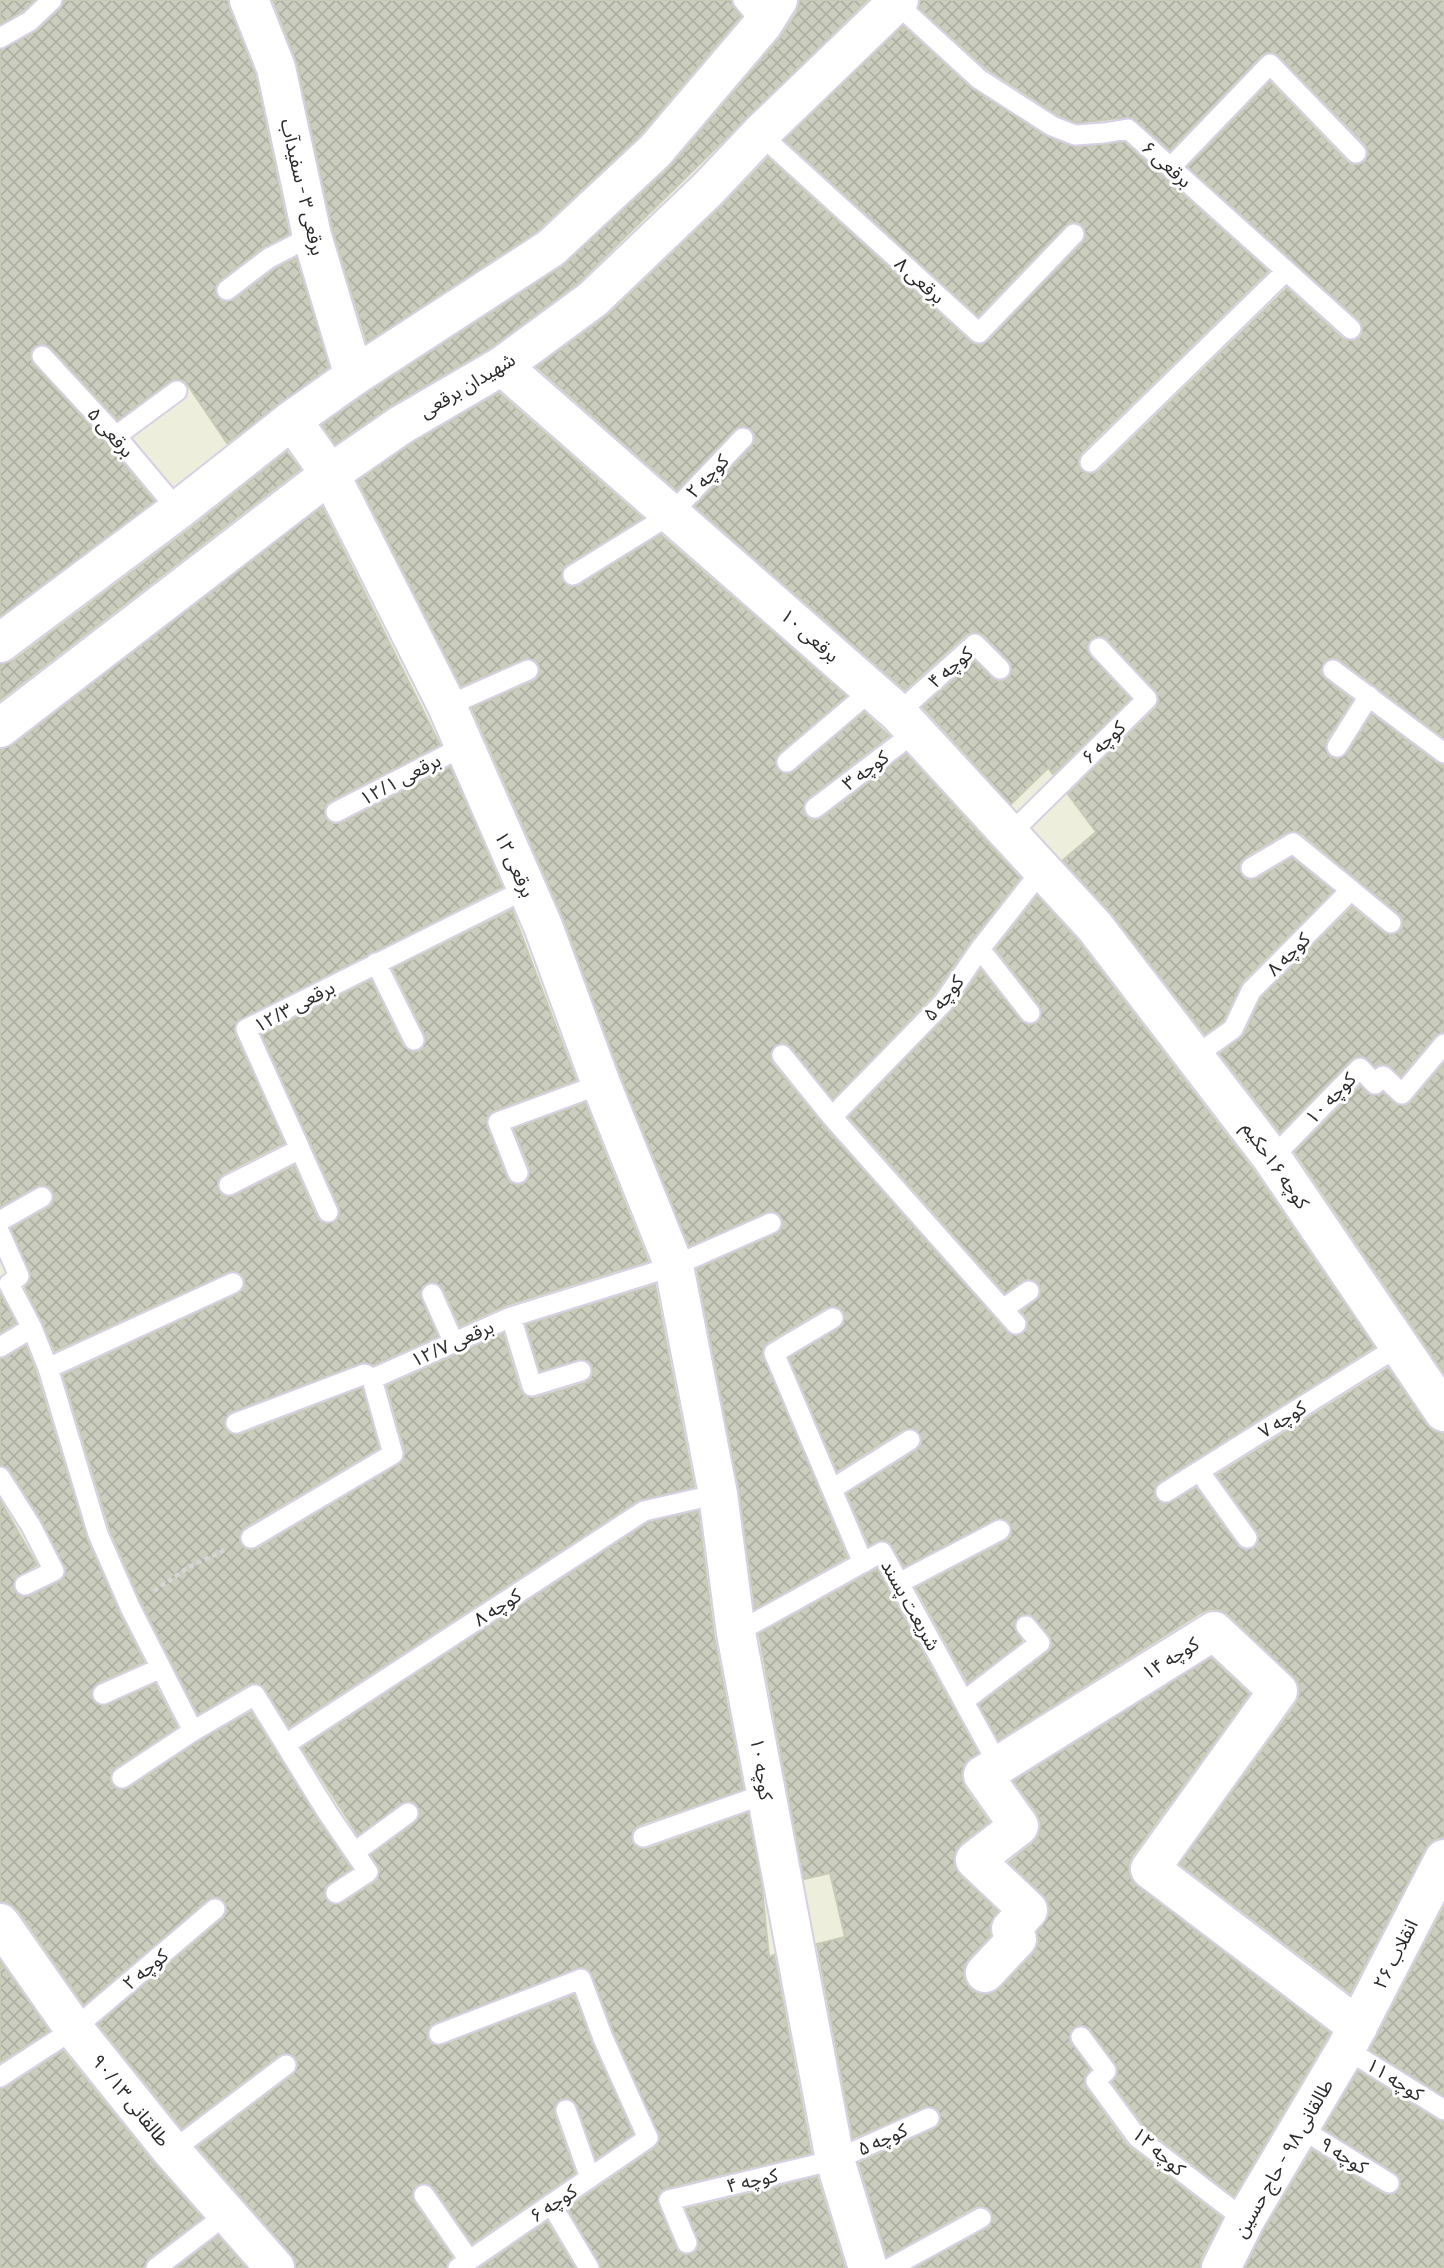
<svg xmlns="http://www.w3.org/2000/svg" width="1444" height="2268" viewBox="0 0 1444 2268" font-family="Manrope,'Noto Sans Arabic',sans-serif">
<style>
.building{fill:url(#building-cross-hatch);stroke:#c7cab5;stroke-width:2}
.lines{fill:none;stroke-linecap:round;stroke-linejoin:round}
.service-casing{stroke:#d7d0e5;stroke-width:23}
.minor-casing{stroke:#d7d0e5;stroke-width:42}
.secondary-casing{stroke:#d7d0e5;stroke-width:42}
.path{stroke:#d5d5d5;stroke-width:4.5;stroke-dasharray:5 3.5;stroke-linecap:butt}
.service{stroke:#fff;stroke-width:19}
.minor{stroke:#fff;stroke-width:38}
.secondary{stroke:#fff;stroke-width:38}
.labels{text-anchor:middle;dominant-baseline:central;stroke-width:6;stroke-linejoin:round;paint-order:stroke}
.street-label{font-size:19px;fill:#2b2b2b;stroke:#fff}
</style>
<defs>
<pattern id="building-cross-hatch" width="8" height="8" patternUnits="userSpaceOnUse" patternTransform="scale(1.75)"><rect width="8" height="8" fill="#cbcdbe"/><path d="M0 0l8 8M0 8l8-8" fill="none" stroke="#aeb0a3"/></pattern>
</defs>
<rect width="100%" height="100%" fill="#edeedb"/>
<path class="building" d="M0,0h34l-11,11 -23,13z
M64,0h164l1,8 26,66 34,160 -27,14 -42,32 -4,6 -1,6 7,9 12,-1 42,-32 20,-10 33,109 -102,76 -42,-62 -9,-2 -6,2 -52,39 -67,-72 -6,-4 -11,3 -4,6 3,11 74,80 47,57 -154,115v-566l38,-20 22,-21z
M273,0h458l2,7 8,9 -102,120 -102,95 -170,111 -34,-111 -36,-168z
M800,0h67l-288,282 -89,66 -100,58 -55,38 -13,-19 44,-31 197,-128 107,-99 110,-129 17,-26z
M920,0h524v738l-104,-78 -6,-2 -6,1 -7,10 4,10 27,21 -26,41 -1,6 5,10 7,2 10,-5 25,-40 65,49 7,2v267l-9,4 -34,40 -14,-12 -12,3 -12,-11 -11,3 -72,73 -60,-78 24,-19 17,-37 91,-91 31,25 7,3 10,-4 3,-5v-7l-4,-5 -98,-81 -6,-2 -8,1 -42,25 -5,6 -1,6 7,10h11l35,-21 41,33 -91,91 -19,39 -18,13 -93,-120 -49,-54 33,-28 -28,-38 88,-86 3,-6 -3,-11 -48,-51 -6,-4 -11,3 -4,6v6l43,48 -77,75 -5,-6 -37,36 -88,-97 52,-46 21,20h8l5,-4 3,-6 -3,-10 -25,-26 -6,-3 -11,2 -62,56 -210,-184 57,-60 3,-11 -4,-6 -11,-3 -6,4 -57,60 -140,-123 71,-52 115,-110 45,-47 203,184 6,3 11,-4 95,-99 3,-6 -3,-10 -7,-4 -11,4 -87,90 -193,-176 118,-114 68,62 75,48 29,11 49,-5 144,129 -187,182 -3,11 4,7 10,3 7,-3 188,-183 56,51 11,2 7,-4 2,-11 -4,-6 -171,-153 82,-85 77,80 11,3 7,-4 3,-10 -3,-7 -87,-89 -11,-3 -6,4 -91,94 -38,-33 -55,6 -19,-8 -71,-46 -68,-61z
M499,393l143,125 -76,47 -5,11 6,9 6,2 6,-2 82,-50 185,161 -67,57 -4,11 3,6 11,4 6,-3 69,-59 25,24 -81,62 -5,11 3,7 10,4 6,-2 84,-64 114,124 -50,64 -37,53 -100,104 -46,-55 -12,1 -5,11 2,7 51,62 184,207 11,4 9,-8 1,-7 -7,-10 19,-14 1,-6 -2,-7 -12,-5 -22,14 -156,-176 103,-106 29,-41 40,51 10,4 7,-3 4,-10 -2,-6 -44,-57 41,-53 41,45 176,230 120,176 -215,135 -5,10 2,7 11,5 29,-16 42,58 5,3 11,-1 4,-6 -1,-11 -40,-56 171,-107 38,56 8,7 10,3v403l-11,3 -8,9 -75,144 -170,-129 116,-160 4,-11 -1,-9 -6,-8 -64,-61 -9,-5 -9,-1 -9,3 -204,128 -19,-35 69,-53 4,-5 -2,-11 -19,-21 -12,1 -5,11 8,14 -54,42 -52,-95 90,-47 5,-5v-11l-5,-6h-11l-91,48 -16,-26 -6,-1 -13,5 -22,-51 70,-44 4,-5 1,-6 -7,-10h-11l-67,42 -48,-113 54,-33 1,-13 -6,-5h-11l-59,35 -6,11 85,204 -92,52 -16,-119 -42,-221 79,-35 5,-4 1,-11 -4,-6 -12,-1 -77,34 -68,-170 -58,-159 -91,-209 62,-27 4,-4 1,-11 -4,-6 -11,-1 -63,27 -103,-205 55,-38z
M287,452l13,17 -300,231v-36l13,-3 178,-133z
M322,507l118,238 -110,56 -5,5v11l5,6h12l108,-56 52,120 -266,135 -1,12 49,109 -61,31 -5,5v11l5,6h11l60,-30 23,52 9,6 11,-4 3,-6 -1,-7 -77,-172 109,-55 32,66 10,6 7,-1 6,-10 -1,-6 -32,-66 119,-59 64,170 -83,31 -7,8 1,7 20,52 4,5 11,2 6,-5 2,-11 -16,-40 71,-26 63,158 -141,44 -47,21 -17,-38 -9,-6 -6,1 -6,4 -1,11 17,38 -65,29 -12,-2 -130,49 -7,8v7l5,6 11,2 122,-47 17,60 -134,79 -5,6v11l6,5h11l146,-88 2,-10 -18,-65 116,-52 17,56 4,5 12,3 49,-15 5,-4 3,-6 -1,-6 -8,-8 -44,12 -14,-46 129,-40 39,202 -57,14 -348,226 -24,-38 -9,-6 -7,1 -51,30 -57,-112 -31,-72 -47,-155 175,-81 7,-9 -1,-8 -9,-6 -7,1 -173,79 -30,-64 5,-6v-9l-19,-43 38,-22 4,-4v-11l-5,-6h-11l-37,21v-458l13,-4z
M1444,1063v310l-149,-221 65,-66 11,9 12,-2 11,10 11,3 6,-4z
M0,1293l16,30 -16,10z
M26,1346l10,26 51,167 32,73 25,50 -47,21 -6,9 1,6 4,6 11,1 48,-21 22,43 -62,41 -5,10 1,6 6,5 12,-1 70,-47 52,-29 66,106 34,51 -26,18 -1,7 7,10 12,-1 32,-21 5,-12 -9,-15 44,-32 4,-6 1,-6 -6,-9 -8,-1 -48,34 -56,-87 347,-226 49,-11 16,125 29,153 -104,36 -6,5 -2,10 5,7 11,2 101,-36 14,75 7,69 5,-2 37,198 -145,35 -6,4 -2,12 18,44 9,7 6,-1 6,-4 2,-6 -13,-35 131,-32 28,91h-244l-33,-60 87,-60 5,-10 -46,-105 -22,-58 -4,-6 -6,-2 -147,56 -6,4 -2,11 5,6 11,1 131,-50 18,48 41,91 -37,25 -19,-54 -8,-7 -8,1 -7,8v6l21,60 -103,70 -38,-55 -12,-5 -9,6 -1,6 2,7 38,55 -6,11h-150l-5,-14 -93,-107 95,-72 5,-11 -3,-7 -10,-4 -6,2 -97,73 -84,-104 125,-106 4,-6 -2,-10 -7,-5 -11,3 -123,105 -66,-95 -8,-6 -10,-3v-401l37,65 -22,14 -1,11 4,5 12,1 29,-14 5,-5 2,-6 -25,-51 -31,-50 -10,-5v-106z
M877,1569l101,184 -14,11 -3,13 4,11 24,34 -28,21 -7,11v10l6,12 38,35 -9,15 2,9 -22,23 -5,11v10l6,9 9,6h12l9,-6 33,-34 6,-12 -2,-9 12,-19v-10l-6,-9 -34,-33 24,-19 6,-8 2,-11 -4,-11 -23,-32 197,-123 38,36 -117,162 -4,10 2,11 7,9 193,147 -3,5 -93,158 -88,-68 -34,-46 5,-7 1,-7 -28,-39 -5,-3 -11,1 -5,11 21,32 -6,8 2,10 41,57 95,73 -21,40 -2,10h-284l72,-40 6,-10 -2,-6 -9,-6 -7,1 -88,49 -28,-93 75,-34 5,-4 1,-11 -4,-6 -11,-1 -72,31 -36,-194 28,-7 -15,-64 -26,6 -45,-245z
M1444,1907v189l-74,-46z
M0,1961l49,70 -49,31z
M63,2051l92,114 47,53 -53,40 -5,10h-144v-179l7,-2z
M1358,2071l80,49 6,2v146h-199l19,-38 48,-80 71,43 11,1 6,-5v-11l-5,-5 -71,-44z
M547,2222l28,46h-95z
M218,2236l28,32h-70z"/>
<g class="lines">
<g class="service-casing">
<path id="service" d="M743,0l20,24
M896,3l83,76 73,47 23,9 29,-2 24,-4 223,200
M0,38l30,-17 22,-21
M760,134l219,199 95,-99
M1171,167l99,-103 86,89
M227,290l42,-32 43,-22
M42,356l74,80 62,74
M116,436l61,-45
M1090,462l196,-191
M573,575l97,-60 73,-77
M1333,670l111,83
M447,706l81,-36
M898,713l77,-69 25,25
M1337,747l32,-51
M787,762l86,-73
M815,808l100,-76
M336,812l128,-66
M1010,834l137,-135 -48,-51
M1251,868l42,-25 58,47
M980,949l50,64
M376,963l38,77
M782,1055l50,62 184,207
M1195,1056l38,-27 18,-38 100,-101 40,33
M832,1117l111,-114 37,-54 62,-79
M300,1149l28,63
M1272,1158l88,-90 15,16 8,-8 19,18 42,-50
M518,1173l-20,-51 103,-38
M229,1185l71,-36 -54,-120 280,-140
M0,1221l42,-24
M0,1233l19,43 -10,8 23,44 16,40 50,166 32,73 63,124
M432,1294l22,49
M1003,1309l26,-18
M511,1317l21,69 49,-15
M833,1318l-59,35 89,210
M0,1347l32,-19
M48,1368l185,-85
M236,1423l129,-49 7,5 139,-62 163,-51 97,-43
M1199,1471l48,67
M0,1477l31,49 23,45 -29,14
M832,1489l78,-49
M1166,1492l233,-146
M251,1538l142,-84 -21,-75
M899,1583l101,-53
M736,1633l146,-81 117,214
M103,1694l58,-26
M964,1701l76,-58 -14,-17
M286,1744l358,-233 74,-17
M122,1778l71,-47 62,-36 72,117 41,60 -32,21
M643,1837l122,-43
M355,1852l53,-39
M439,2034l142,-55 22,59 45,100 -190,130
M1081,2037l25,34 -10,10 41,56 108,83
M1346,2049l98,61
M0,2077l74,-48 141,-120
M566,2110l24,68
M1300,2128l89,55
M172,2151l114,-86
M424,2195l45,65
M551,2204l38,64
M687,2243l-18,-43 166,-40 94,-42
M156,2268l71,-54
M890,2268l91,-50"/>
</g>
<g class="minor-casing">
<path id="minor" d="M249,0l27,68 36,168 42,140
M502,366l396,347 197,214 177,231 172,254
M330,474l117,232 96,220 58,158 73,182 44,228 18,139 99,527 33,108
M0,1923l74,106 98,122 103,117
M985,1973l32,-34 -6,-10 17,-19 -53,-50 44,-34 -36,-51 231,-144 64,60 -128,178 208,158
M1221,2268l24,-48 101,-171 98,-190"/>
</g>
<g class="secondary-casing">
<path id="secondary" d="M292,420l38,54
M0,643l178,-133 114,-90 62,-44 197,-128 104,-97 108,-127 15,-24
M0,728l330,-254 71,-49 101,-59 91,-67 115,-110 52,-55 139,-134"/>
</g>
<path class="path" d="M154,1591l35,-24 36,-17"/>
<use href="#service" class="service"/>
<use href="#minor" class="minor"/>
<use href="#secondary" class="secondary"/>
</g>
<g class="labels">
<g class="street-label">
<text transform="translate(1167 164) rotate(42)">برقعی ۶</text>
<text transform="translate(303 187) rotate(77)">برقعی ۳ - سفیدآب</text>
<text transform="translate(920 280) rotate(42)">برقعی ۸</text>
<text transform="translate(467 385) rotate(-31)">شهیدان برقعی</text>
<text transform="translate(111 432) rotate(49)">برقعی ۵</text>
<text transform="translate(707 476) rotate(-46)">کوچه ۲</text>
<text transform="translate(810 635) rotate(41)">برقعی ۱۰</text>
<text transform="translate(950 667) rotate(-41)">کوچه ۴</text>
<text transform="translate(1103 742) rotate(-44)">کوچه ۶</text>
<text transform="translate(865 770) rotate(-37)">کوچه ۳</text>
<text transform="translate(400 779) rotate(-28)">برقعی ۱۲/۱</text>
<text transform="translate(515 864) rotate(66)">برقعی ۱۲</text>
<text transform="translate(1288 954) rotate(-45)">کوچه ۸</text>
<text transform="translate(943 998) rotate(-51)">کوچه ۵</text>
<text transform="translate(294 1006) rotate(-28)">برقعی ۱۲/۳</text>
<text transform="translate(1330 1098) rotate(-46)">کوچه ۱۰</text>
<text transform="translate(1276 1165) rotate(55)">کوچه ۱۶حکیم</text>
<text transform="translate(452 1343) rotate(-24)">برقعی ۱۲/۷</text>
<text transform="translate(1282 1419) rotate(-32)">کوچه ۷</text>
<text transform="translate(911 1605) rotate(61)">شریعت پسند</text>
<text transform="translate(497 1607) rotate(-33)">کوچه ۸</text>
<text transform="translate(1170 1658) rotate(-32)">کوچه ۱۴</text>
<text transform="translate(762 1769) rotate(81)">کوچه ۱۰</text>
<text transform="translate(1395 1954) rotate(-63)">انقلاب ۲۶</text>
<text transform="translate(145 1969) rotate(-40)">کوچه ۲</text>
<text transform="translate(1395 2079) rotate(32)">کوچه ۱۱</text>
<text transform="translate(131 2100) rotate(51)">طالقانی ۹۰/۱۳</text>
<text transform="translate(882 2139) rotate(-24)">کوچه ۵</text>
<text transform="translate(1159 2151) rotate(41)">کوچه ۱۲</text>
<text transform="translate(1344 2155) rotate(32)">کوچه ۹</text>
<text transform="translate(1283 2158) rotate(-60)">طالقانی ۹۸ - حاج حسین</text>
<text transform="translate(752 2180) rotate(-13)">کوچه ۴</text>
<text transform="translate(553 2203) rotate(-34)">کوچه ۶</text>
</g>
</g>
</svg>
